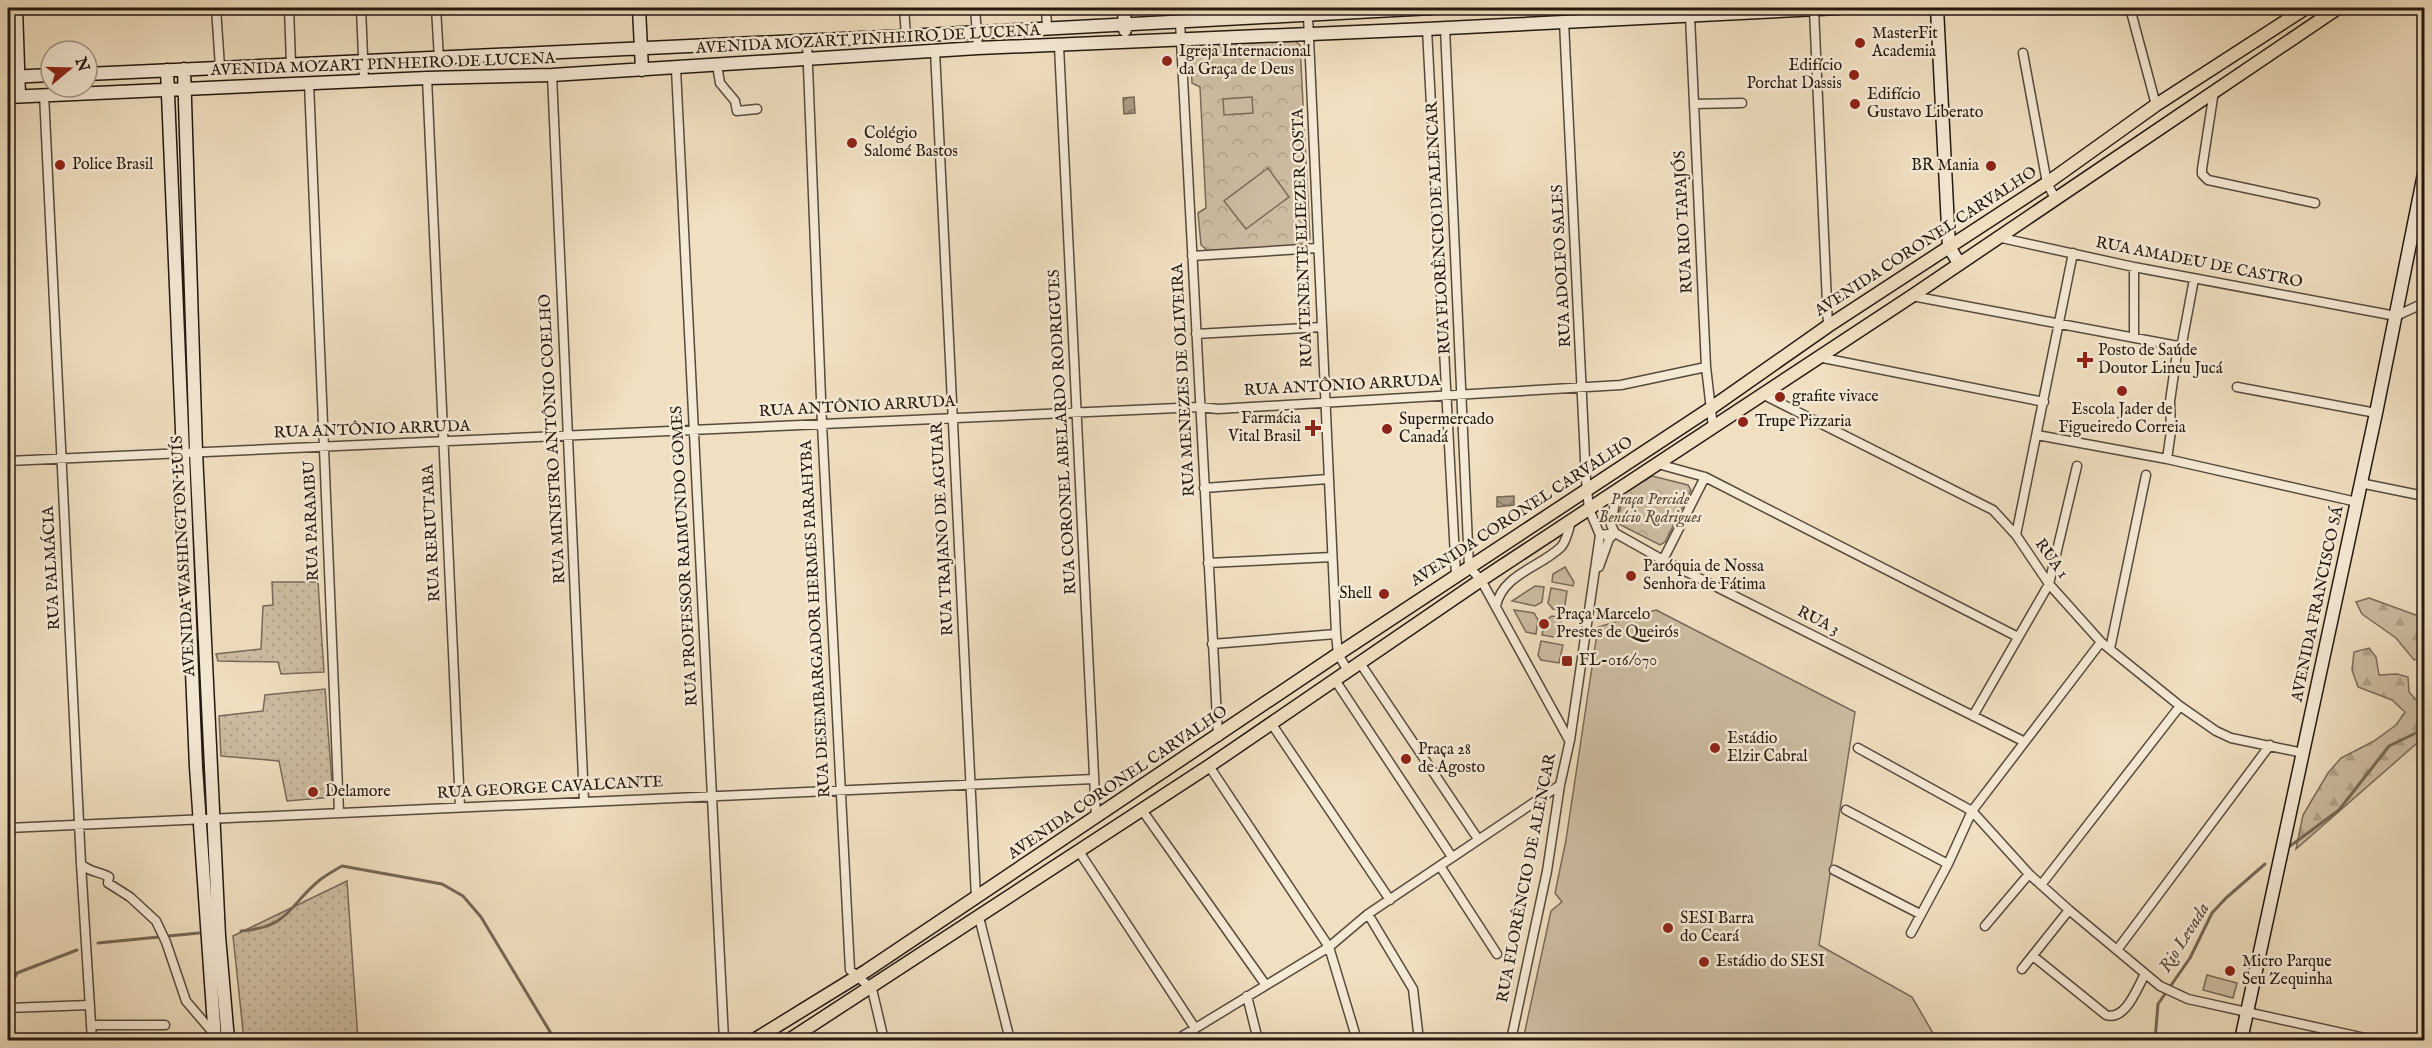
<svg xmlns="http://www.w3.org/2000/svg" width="2432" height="1048" viewBox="0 0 2432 1048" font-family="'IM FELL English',serif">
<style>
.grass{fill:url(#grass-dots);stroke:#786b5a;stroke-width:1.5}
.forest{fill:url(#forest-firs);stroke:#786b5a;stroke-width:1.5}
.park{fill:url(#park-crowns);stroke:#786b5a;stroke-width:1.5}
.garden{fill:#cdbda2;stroke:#786b5a;stroke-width:1.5}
.water{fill:url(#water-waves);stroke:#746856;stroke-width:1.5}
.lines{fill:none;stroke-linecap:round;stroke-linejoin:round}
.stream{stroke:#746856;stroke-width:3}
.street-casing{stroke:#564a3d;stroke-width:11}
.secondary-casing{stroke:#231911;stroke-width:15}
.primary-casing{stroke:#231911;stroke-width:15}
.street{stroke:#f5ead6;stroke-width:8}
.secondary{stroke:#f5ead6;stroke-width:12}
.primary{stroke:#f0dfc0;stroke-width:12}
.poi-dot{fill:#8f2418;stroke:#f5ead6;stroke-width:2}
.labels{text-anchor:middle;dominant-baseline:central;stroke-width:5;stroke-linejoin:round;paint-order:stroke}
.poi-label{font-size:16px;fill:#231911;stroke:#f5ead6;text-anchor:start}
.street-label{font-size:16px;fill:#231911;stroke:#f5ead6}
.park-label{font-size:16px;font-style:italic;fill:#564a3c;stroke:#f5ead6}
.water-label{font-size:18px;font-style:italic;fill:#594d3f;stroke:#f5ead6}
</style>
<defs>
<pattern id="grass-dots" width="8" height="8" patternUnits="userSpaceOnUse" patternTransform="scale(1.5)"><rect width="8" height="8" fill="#cdbda2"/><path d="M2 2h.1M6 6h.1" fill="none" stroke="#b0a28a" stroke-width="1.8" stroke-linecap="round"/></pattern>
<pattern id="forest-firs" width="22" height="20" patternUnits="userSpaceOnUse" patternTransform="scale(1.5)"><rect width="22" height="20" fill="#cdbda2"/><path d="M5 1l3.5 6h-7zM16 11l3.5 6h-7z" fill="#b0a28a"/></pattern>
<pattern id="park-crowns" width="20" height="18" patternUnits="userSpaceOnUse" patternTransform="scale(1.5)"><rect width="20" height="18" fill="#cdbda2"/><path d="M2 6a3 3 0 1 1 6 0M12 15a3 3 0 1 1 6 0" fill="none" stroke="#b0a28a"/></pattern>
<pattern id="water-waves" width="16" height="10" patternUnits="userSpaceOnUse" patternTransform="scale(1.5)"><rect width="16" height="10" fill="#aa9c84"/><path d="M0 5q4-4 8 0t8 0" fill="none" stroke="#8a7e6b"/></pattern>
</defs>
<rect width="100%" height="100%" fill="#f0dfc0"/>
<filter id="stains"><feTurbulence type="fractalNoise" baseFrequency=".00333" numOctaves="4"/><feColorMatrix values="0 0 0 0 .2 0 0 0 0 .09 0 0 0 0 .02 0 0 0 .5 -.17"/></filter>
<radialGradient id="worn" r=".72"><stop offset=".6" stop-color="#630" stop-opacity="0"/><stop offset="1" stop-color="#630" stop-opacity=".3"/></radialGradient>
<path class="grass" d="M272,582h46l6,90 -43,2 -3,-12 -60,-1 -2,-7 45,-5 2,-43 10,-1z
M325,689l8,108 -46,4 -8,-40 -58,-5 -2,-40 44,-5 2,-16z
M347,881l11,159h-114l-11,-104z"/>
<path class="forest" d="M2369,598l55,20v39l-10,3 -18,-22 -34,-24 -6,-12z
M2369,648l7,9 3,18 18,-1 11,3 1,15 12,13 3,-9v41l-128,112 7,-34 25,-42 13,-15 33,-17 22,-16 9,-13 -13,-12 -34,-13 -6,-17 2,-18z"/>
<path class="park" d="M1293,39l7,6 10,194 -7,7 -95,5 -7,-6 -3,-32 8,-5 -6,-121 -8,-4 -2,-38z
M1652,476l36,9 3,5 -26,52 -5,3 -43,-22 7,-30z"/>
<path class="garden" d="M1252,97l1,16 -29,2 -1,-16z
M1268,168l21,29 -43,32 -22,-28z
M1565,567l9,15 -1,4 -21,-4 1,-8z
M1535,586l9,1 -2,15 -7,4 -23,-5z
M1551,588l16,3 -3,20 -11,-2 -5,-6z
M1514,610l20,3 4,7 -2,14 -10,-2z
M1656,610l199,102 -36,233 93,52 25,43h-414l28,-129 11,-9 -7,-9 11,-53 32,-213z
M1552,616l10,2 -3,20 -17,-3 3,-14z
M1541,641l22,4 -4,18 -18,-3 -3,-5z
M2207,975l30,8 -4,15 -30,-8z"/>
<path class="water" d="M1134,97l1,16 -11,1 -1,-16z
M1514,496v9l-17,2v-10z"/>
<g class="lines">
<path class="stream" d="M2286,849l53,-39 50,-64 35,-17
M241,931c50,-4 47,-26 80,-52 7,-5 14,-9 21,-13l100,18 21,12 18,21 74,123
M98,943l101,-10
M8,990l9,-17 60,-23
M2155,1040l3,-36 32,-46 22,-45 14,-15 39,-34"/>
<g class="street-casing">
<path id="street" d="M216,8l4,59
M289,8l2,56
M361,8l3,73
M436,8l3,51
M904,8l2,28
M975,8l3,40
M1046,8l1,19
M2130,8l26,97
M1814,9l14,317
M1308,16l28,618 2,20 10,17
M1690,16l16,351 7,60
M1180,22l38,715
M1445,28l24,539 12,13 88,160
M1427,29l29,547
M807,41l15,383 28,546 22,19 12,51
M1059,46l37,771
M935,51l41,847
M2023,53l24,130 8,15
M717,65l3,18 15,18 2,10 20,-2
M676,69c14,324 34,647 48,971
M552,75l32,726
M427,78l33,729
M309,83l30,730
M2214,91l-12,78v5l6,6 107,23
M44,94l37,770 11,176
M1694,104l48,-1
M1997,237l137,30 262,49 28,-13
M1192,256l126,-8
M1912,296l266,50
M1196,334l126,-7
M2134,336v-69
M1818,357l226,45
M2237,387l139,26
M1762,394l231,116 23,25 33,49 52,58 79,64 36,25 15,7 72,15
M2037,435l130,24 190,43
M2167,459l4,-28 -1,-30 8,-55 4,-3 12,-64
M8,461c397,-16 794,-36 1192,-54l18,2 403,-24 85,-18
M1658,464l47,13 313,160
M2360,483l64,13
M1204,488l124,-9
M1615,533l-4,-8 6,-34
M1600,535l15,-2 48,27 360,181
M2016,535l57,-282
M1663,560l42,-83
M1208,563l124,-6
M1599,567l10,-28 6,-6
M1496,606c7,-32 43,-38 65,-59 5,-5 8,-18 10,-26
M1212,644l124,-10
M2110,649l36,-174
M1360,663l118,176
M1335,680l117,177
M1973,716l76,-132 28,-118
M1271,723l119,177
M1858,748l114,63 57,63 40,36 91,76 28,13 186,41
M1209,766l120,181 28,93
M1142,810l123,174
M1846,810l102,54
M8,828l1086,-49
M1080,853l115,175
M81,864c9,9 18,7 28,13l-1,6 22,14 26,24 10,21 20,59 29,34
M1440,866l57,88
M1834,870l86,44
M2041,885l139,-179
M1368,914l45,75 6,51
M979,917l31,123
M1985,926l44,-52
M1911,933l37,-69 24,-53 129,-169
M2117,950l153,-205
M2033,956l73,59c20,6 31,-27 39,-41
M2022,969l47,-59
M1247,996l11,44
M8,1008l82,-3
M92,1025h73
M1176,1040l153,-93 39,-33 192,-129
M1511,1040l36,-169 13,-86 10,-45 30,-205 -11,-26 -3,-29 -22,-458"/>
</g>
<g class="secondary-casing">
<path id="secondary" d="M16,8l3,88
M639,8l3,62
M1124,8l1,22
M1937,8l12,239 10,16
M184,69l12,383 23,484 9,104
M167,70l29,697 19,273
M87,74l819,-38 526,-28
M8,77l43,-2
M8,97l419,-19 125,-3 426,-27 449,-19 411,-21
M2241,1040l135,-627 48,-239"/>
</g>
<g class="primary-casing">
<path id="primary" d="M754,1040l112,-69 472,-317 373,-246 117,-82 219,-143 109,-78 150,-97
M789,1040l420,-274 272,-186 431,-284 426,-288"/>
</g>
<use href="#street" class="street"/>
<use href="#secondary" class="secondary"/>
<use href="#primary" class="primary"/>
</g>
<g class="poi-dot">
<circle cx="1860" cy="43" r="6"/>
<circle cx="1167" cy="61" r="6"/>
<circle cx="1854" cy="75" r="6"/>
<circle cx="1855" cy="104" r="6"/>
<circle cx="852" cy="143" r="6"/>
<circle cx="60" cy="165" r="6"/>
<circle cx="1991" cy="166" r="6"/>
<path d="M2082 351h6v6h6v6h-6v6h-6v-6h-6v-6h6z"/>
<circle cx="2122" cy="391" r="6"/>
<circle cx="1780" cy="397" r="6"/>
<circle cx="1743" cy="422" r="6"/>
<path d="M1310 419h6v6h6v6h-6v6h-6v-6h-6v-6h6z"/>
<circle cx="1387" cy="429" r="6"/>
<circle cx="1631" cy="576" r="6"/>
<circle cx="1384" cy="594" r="6"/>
<circle cx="1544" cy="624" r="6"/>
<rect x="1561" y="655" width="12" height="12" rx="3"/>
<circle cx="1715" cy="748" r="6"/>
<circle cx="1406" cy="759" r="6"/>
<circle cx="313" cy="792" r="6"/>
<circle cx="1668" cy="928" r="6"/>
<circle cx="1704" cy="962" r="6"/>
<circle cx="2230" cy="971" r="6"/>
</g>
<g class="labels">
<g class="poi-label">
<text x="1872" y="34">MasterFit<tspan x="1872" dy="18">Academia</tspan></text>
<text x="1179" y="52">Igreja Internacional<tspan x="1179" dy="18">da Graça de Deus</tspan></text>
<text x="1842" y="66" text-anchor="end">Edifício<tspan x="1842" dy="18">Porchat Dassis</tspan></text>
<text x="1867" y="95">Edifício<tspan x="1867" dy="18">Gustavo Liberato</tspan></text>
<text x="864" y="134">Colégio<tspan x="864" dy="18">Salomé Bastos</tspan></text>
<text x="72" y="165">Police Brasil</text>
<text x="1979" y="166" text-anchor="end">BR Mania</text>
<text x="2098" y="351">Posto de Saúde<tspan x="2098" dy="18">Doutor Lineu Jucá</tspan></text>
<text x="1792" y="397">grafite vivace</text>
<text x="2122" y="410" text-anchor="middle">Escola Jader de<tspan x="2122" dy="18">Figueiredo Correia</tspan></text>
<text x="1301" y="419" text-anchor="end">Farmácia<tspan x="1301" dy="18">Vital Brasil</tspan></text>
<text x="1399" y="420">Supermercado<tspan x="1399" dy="18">Canadá</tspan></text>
<text x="1755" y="422">Trupe Pizzaria</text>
<text x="1643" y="567">Paróquia de Nossa<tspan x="1643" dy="18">Senhora de Fátima</tspan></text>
<text x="1372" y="594" text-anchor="end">Shell</text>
<text x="1556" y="615">Praça Marcelo<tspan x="1556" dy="18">Prestes de Queirós</tspan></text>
<text x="1579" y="661">FL-016/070</text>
<text x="1727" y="739">Estádio<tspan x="1727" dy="18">Elzir Cabral</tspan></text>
<text x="1418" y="750">Praça 28<tspan x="1418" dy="18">de Agosto</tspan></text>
<text x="325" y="792">Delamore</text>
<text x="1680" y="919">SESI Barra<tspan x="1680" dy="18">do Ceará</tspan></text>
<text x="1716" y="962">Estádio do SESI</text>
<text x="2242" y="962">Micro Parque<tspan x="2242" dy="18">Seu Zequinha</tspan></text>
</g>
<g class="street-label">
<text transform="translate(868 40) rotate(-3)">AVENIDA MOZART PINHEIRO DE LUCENA</text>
<text transform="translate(383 65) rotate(-2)">AVENIDA MOZART PINHEIRO DE LUCENA</text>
<text transform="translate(1684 222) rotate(-93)">RUA RIO TAPAJÓS</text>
<text transform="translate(1439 228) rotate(-93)">RUA FLORÊNCIO DE ALENCAR</text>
<text transform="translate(1303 238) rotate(-92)">RUA TENENTE ELIEZER COSTA</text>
<text transform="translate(1926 242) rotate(-33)">AVENIDA CORONEL CARVALHO</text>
<text transform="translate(2199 263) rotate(11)">RUA AMADEU DE CASTRO</text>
<text transform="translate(1562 266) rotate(-93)">RUA ADOLFO SALES</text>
<text transform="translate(1184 380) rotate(-93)">RUA MENEZES DE OLIVEIRA</text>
<text transform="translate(1342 386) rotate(-3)">RUA ANTÔNIO ARRUDA</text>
<text transform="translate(857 407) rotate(-3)">RUA ANTÔNIO ARRUDA</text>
<text transform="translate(372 430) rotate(-2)">RUA ANTÔNIO ARRUDA</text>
<text transform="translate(1063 432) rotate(-93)">RUA CORONEL ABELARDO RODRIGUES</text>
<text transform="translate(553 439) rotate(-93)">RUA MINISTRO ANTÔNIO COELHO</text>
<text transform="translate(1522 512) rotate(-33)">AVENIDA CORONEL CARVALHO</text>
<text transform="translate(312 521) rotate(-92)">RUA PARAMBU</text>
<text transform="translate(943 529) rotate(-93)">RUA TRAJANO DE AGUIAR</text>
<text transform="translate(432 533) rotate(-93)">RUA RERIUTABA</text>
<text transform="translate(184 556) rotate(-93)">AVENIDA WASHINGTON LUÍS</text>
<text transform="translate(685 556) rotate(-93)">RUA PROFESSOR RAIMUNDO GOMES</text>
<text transform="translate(2051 559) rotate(54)">RUA 1</text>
<text transform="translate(52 568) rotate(-93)">RUA PALMÁCIA</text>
<text transform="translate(2318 604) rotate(-78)">AVENIDA FRANCISCO SÁ</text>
<text transform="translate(816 619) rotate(-93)">RUA DESEMBARGADOR HERMES PARAHYBA</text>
<text transform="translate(1818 621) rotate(27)">RUA 3</text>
<text transform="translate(1118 783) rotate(-34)">AVENIDA CORONEL CARVALHO</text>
<text transform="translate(550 788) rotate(-3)">RUA GEORGE CAVALCANTE</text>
<text transform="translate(1527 878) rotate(-79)">RUA FLORÊNCIO DE ALENCAR</text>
</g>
<g class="park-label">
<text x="1650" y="500">Praça Percide<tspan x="1650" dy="18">Benício Rodrigues</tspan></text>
</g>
<g class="water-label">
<text transform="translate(2185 938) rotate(-58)">Rio Levada</text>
</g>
</g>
<rect width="2432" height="1048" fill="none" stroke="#f0dfc0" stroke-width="30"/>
<rect x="9" y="9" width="2414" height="1030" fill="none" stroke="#231911" stroke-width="3"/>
<rect x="15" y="15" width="2402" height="1018" fill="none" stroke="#231911" stroke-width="1.5"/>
<g transform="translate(69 69) rotate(71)"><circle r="28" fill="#f5ead6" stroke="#a19687" stroke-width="1.5"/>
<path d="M0-4.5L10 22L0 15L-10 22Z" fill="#8f2418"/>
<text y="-9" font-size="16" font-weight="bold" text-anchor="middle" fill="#231911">N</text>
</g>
<rect width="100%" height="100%" filter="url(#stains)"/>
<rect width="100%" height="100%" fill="url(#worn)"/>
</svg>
